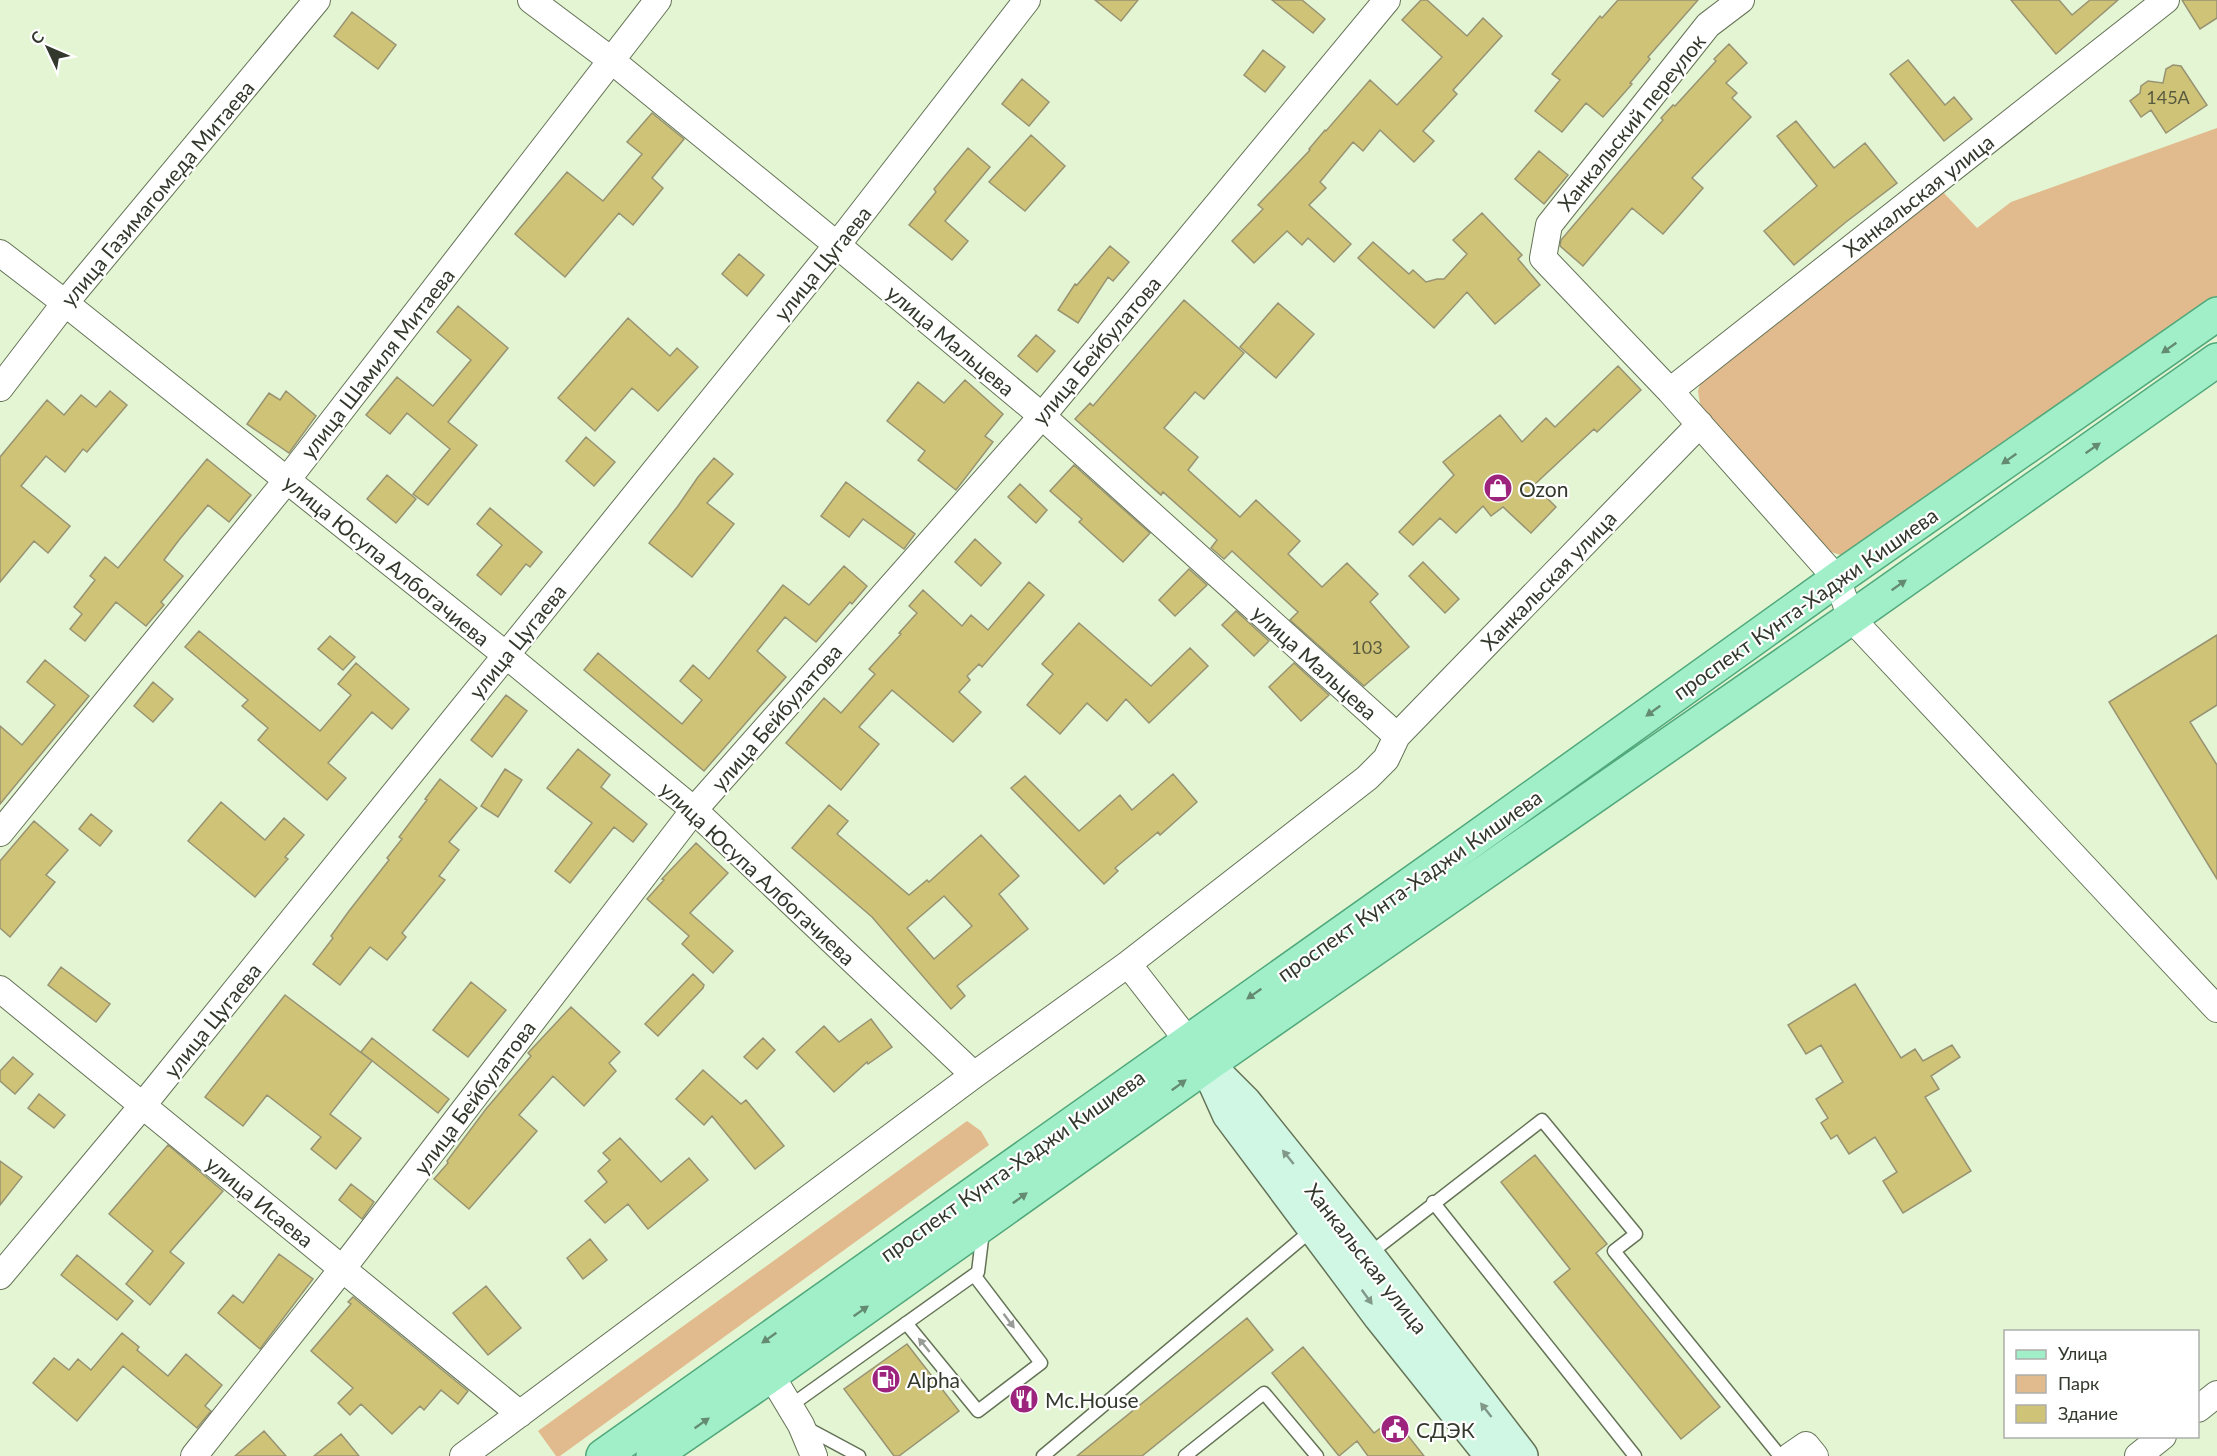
<svg xmlns="http://www.w3.org/2000/svg" width="2217" height="1456" viewBox="0 0 2217 1456" font-family="Lato,sans-serif">
<style>
.green{fill:#e1ba8d}
.building{fill:#cfc378;stroke:#989372;stroke-width:1.5;fill-rule:evenodd}
.lines{fill:none;stroke-linecap:round;stroke-linejoin:round}
.lane-casing{stroke:#647356;stroke-width:15}
.street-casing{stroke:#647356;stroke-width:28}
.secondary-casing{stroke:#647356;stroke-width:36}
.primary-casing{stroke:#51a87b;stroke-width:36}
.lane{stroke:#fff;stroke-width:12}
.street{stroke:#fff;stroke-width:26}
.secondary{stroke:#d0f7e4;stroke-width:33}
.primary{stroke:#a0efc9;stroke-width:33}
.oneway{fill:#648a73}
.oneway2{fill:#819888}
.oneway3{fill:#989c96}
.labels{text-anchor:middle;dominant-baseline:central;stroke-width:4.5;stroke-linejoin:round;paint-order:stroke}
.number-label{font-size:18px;fill:#595b3f}
.street-label{font-size:21px;fill:#32382c;stroke:#fff}
.poi-label{font-size:21px;fill:#32382c;stroke:#fff;text-anchor:start}
</style>
<rect width="100%" height="100%" fill="#e4f5d4"/>
<path class="green" d="M2217,128v172l-370,257 -19,-6 -127,-141 -3,-19 4,-14 240,-186 35,37 34,-26z
M967,1121l14,10 8,14 -429,311h-4l-18,-25z"/>
<path class="building" d="M1095,0h43l-17,21z
M1272,0h30l23,19 -12,14z
M1421,0h6l40,36 16,-18 19,18 -49,54 4,4 -34,37 11,10 -20,21 -34,-32 -17,21 -10,-9 -33,40 6,6 -17,17 42,39 -17,18 -26,-24 -6,7 -15,-14 -33,32 -22,-22 31,-32 -5,-4 52,-55 -1,-1 16,-19 1,1 44,-51 27,25 45,-48 -40,-37z
M1618,0h80l-50,57 2,2 -20,24 2,1 -29,33 -17,-14 -24,29 -27,-21 25,-31 -8,-6 48,-58 2,2z
M2011,0h48l13,15 18,-15h28l-62,54z
M2182,0h35v18l-17,11z
M352,12l44,33 -18,24 -44,-33z
M1729,44l18,19 -21,20 11,10 -5,5 19,19 -59,61 11,10 -40,46 -31,-26 -49,58 -23,-20 1,-6 102,-120 -2,-2 12,-13 2,1 41,-45 -2,-2z
M1263,50l22,17 -20,25 -21,-17z
M1908,60l37,45 9,-8 18,22 -28,22 -54,-67z
M2173,65l8,1 26,39 -41,28 -15,-23 -10,7 -11,-16 10,-8 1,-7 7,-5 15,2 3,-14z
M1022,79l27,23 -20,24 -27,-22z
M652,113l32,26 -32,39 11,10 -30,37 -14,-12 -54,64 -50,-43 52,-62 36,29 39,-47 -15,-12z
M1796,121l38,47 31,-25 32,40 -51,39 -52,43 -30,-34 53,-45 -40,-50z
M1031,135l34,31 -40,45 -36,-29z
M968,148l22,19 -45,54 23,20 -16,19 -43,-35 27,-33 -2,-3z
M1539,151l29,24 -24,29 -29,-25z
M1482,213l40,42 -4,4 22,26 -45,39 -28,-32 -33,36 -76,-70 15,-16 36,32 4,-4 13,12 11,-3h7l23,-25 -14,-14z
M1110,246l19,16 -16,19 -5,-4 -30,46 -20,-13 17,-26 2,1z
M739,254l25,21 -17,21 -25,-22z
M1184,300l60,53 -40,46 -9,-7 -31,36 34,29 -10,13 52,47 16,-17 44,41 -12,13 34,33 25,-24 31,31 -8,8 39,45 -45,39 -74,-66 8,-8 -66,-61 -8,8 -13,-11 6,-8 -54,-48 -2,3 -86,-76 15,-16 3,3z
M1278,303l36,31 -38,44 -36,-31z
M458,306l50,42 -60,74 29,23 -49,60 -15,-11 37,-45 -43,-36 -17,21 -24,-19 31,-38 36,29 38,-46 -34,-28z
M628,318l42,38 7,-8 21,19 -40,44 -26,-23 -37,43 -37,-33z
M1036,335l19,16 -18,21 -19,-16z
M1618,366l23,24 -44,42 -3,-3 -60,56 22,22 -25,26 -28,-26 -12,9 -8,-10 -27,27 -16,-15 -27,27 -14,-13 55,-57 -11,-13 57,-47 22,27 24,-24 9,9z
M965,380l38,34 -18,22 8,6 -37,48 -38,-30 7,-9 -38,-30 31,-39 26,21z
M110,391l17,14 -40,47 -4,-3 -18,23 -19,-16 -25,30 49,40 -22,27 -14,-12 -34,41v-125l47,-57 17,15 17,-20 15,12z
M286,391l30,25 -27,37 -42,-29 22,-31 11,7z
M586,437l29,25 -21,24 -28,-25z
M714,458l19,16 -26,29 27,21 -42,53 -43,-34 29,-37 20,-29z
M207,459l44,36 -22,27 -21,-17 -29,35 -15,20 19,16 -22,26 3,3 -18,21 -30,-24 -31,39 -15,-12 12,-15 -8,-7 21,-27 -5,-4 15,-19 13,11z
M1074,465l76,68 -27,29 -44,-40 3,-3 -32,-28z
M387,475l29,24 -20,24 -29,-24z
M846,482l69,52 -11,15 -41,-30 -14,18 -28,-21z
M1020,484l27,26 -11,13 -28,-26z
M490,508l52,44 -12,15 -4,-3 -25,31 -24,-20 25,-30 -25,-21z
M975,539l26,24 -20,23 -26,-24z
M1423,562l36,37 -14,14 -36,-37z
M844,566l23,20 -15,18 -2,-2 -34,40 -31,-25 -28,34 29,26 -82,94 -120,-101 14,-17 84,71 20,-24 -22,-19 13,-16 16,14 74,-94 26,20z
M1189,569l18,16 -32,31 -16,-16z
M1029,582l15,13 -62,72 -3,-3 -12,12 3,4 -11,12 22,20 -28,30 -61,-52 -33,37 20,17 -38,46 -55,-47 38,-45 17,15 34,-39 -6,-5 32,-35 -2,-1 18,-20 -8,-7 14,-16 39,36 9,-11 17,15z
M1236,611l33,30 -15,15 -32,-31z
M1079,623l72,63 39,-38 18,18 -59,57 -23,-24 -19,22 -20,-18 -27,31 -33,-29 26,-31 -11,-10z
M199,631l121,100 31,-36 -13,-11 18,-21 53,46 -17,20 -20,-17 -44,51 18,15 -19,22 -69,-60 10,-12 -26,-22 6,-6 -63,-53z
M2217,635v70l-27,17 27,43v114l-108,-177z
M330,636l25,21 -12,13 -25,-21z
M45,660l44,36 -89,108v-78l22,19 33,-40 -28,-23z
M1294,663l35,32 -28,26 -32,-34z
M153,682l20,17 -20,23 -19,-16z
M506,695l21,16 -35,46 -21,-17z
M578,749l32,26 -9,12 46,37 -14,18 -19,-15 -44,56 -15,-12 37,-48 -45,-35z
M505,769l17,11 -24,37 -17,-11z
M1173,774l24,28 -37,33 -2,-3 -43,36 3,3 -14,13 -93,-96 14,-12 54,55 41,-36 12,15z
M440,779l37,29 -28,34 10,8 -20,26 6,4 -43,53 4,4 -19,23 -17,-13 -30,38 -27,-21 20,-26 -2,-2 18,-25 40,-51 -2,-2 15,-19 -3,-2 28,-37 -2,-1z
M221,802l44,38 19,-22 20,17 -19,22 3,2 -33,38 -67,-56z
M829,805l19,16 -11,13 72,61 18,-15 2,2 52,-47 38,41 -20,18 29,35 -71,57 8,10 -14,13 -79,-92 -80,-69zM944,896l28,30 -38,33 -27,-31z
M91,814l21,17 -12,15 -21,-17z
M34,821l34,29 -22,25 9,7 -45,55 -10,-9v-67z
M696,843l32,30 -38,40 43,38 -20,22 -31,-29 7,-8 -42,-37 17,-19 -2,-1z
M61,967l49,37 -14,18 -48,-37z
M693,974l11,11 -1,3 -45,48 -13,-12z
M471,982l35,28 -38,47 -35,-27z
M1855,984l46,74 14,-9 8,12 29,-16 8,12 -29,19 8,13 -14,8 46,74 -68,42 -20,-32 14,-9 -22,-35 -26,17 -12,-19 -6,4 -10,-16 7,-5 -12,-19 27,-17 -22,-37 -15,9 -18,-29z
M285,995l87,66 -42,53 31,24 -25,31 -25,-20 10,-12 -54,-42 -24,31 -38,-29z
M571,1007l49,45 -11,11 7,8 -32,35 -31,-30 -34,39 18,16 -68,78 -35,-30 14,-16 -1,-2 39,-52 45,-53 -3,-3z
M871,1019l21,28 -24,17 -1,-2 -33,30 -38,-40 28,-26 15,16z
M372,1038l77,61 -11,14 -77,-61z
M763,1038l12,12 -18,19 -13,-12z
M13,1057l20,17 -18,20 -15,-13v-10z
M703,1070l38,34 5,-4 38,46 -29,23 -43,-53 -8,9 -28,-26z
M39,1094l26,21 -11,13 -26,-20z
M620,1138l41,44 28,-24 19,22 -60,49 -20,-25 -23,19 -20,-22 22,-19 -9,-11 12,-11 -7,-7z
M168,1145l55,46 -53,61 14,11 -34,42 -24,-21 27,-33 -44,-37z
M1535,1155l72,89 -11,9 124,154 -39,32 -127,-157 16,-13 -69,-87z
M0,1161l22,16 -22,28z
M351,1184l23,18 -12,17 -23,-19z
M590,1239l17,21 -24,19 -16,-21z
M279,1254l34,25 -53,70 -42,-36 15,-18 10,8z
M77,1255l56,46 -16,19 -56,-45z
M486,1286l35,42 -33,27 -35,-42z
M353,1297l115,94 -10,13 -17,-14 -17,20 -4,-4 -28,28 -31,-30 -11,11 -12,-12 15,-15 -42,-37 40,-47 -3,-2z
M1247,1318l26,32 -131,106h-65z
M122,1333l17,14 -2,3 31,26 18,-22 36,31 -17,21 6,5 -14,17 -74,-62 -46,55 -44,-38 21,-25 15,12 9,-11 13,11z
M907,1344l52,67 -60,45h-5l-50,-67z
M1303,1347l71,86 20,-15 30,38h-56l-11,-15 -18,15 -67,-83z
M264,1431l22,25h-51z
M341,1434l18,22h-45z"/>
<g class="lines">
<g class="lane-casing">
<path id="lane" d="M1433,1202l202,254
M1369,1254l173,-134 94,114 -22,17 166,205
M906,1323l72,88 63,-48 -67,-88
M790,1406l188,-134 5,-41
M805,1427l54,29
M1043,1456l270,-227
M1185,1456l79,-63 53,63"/>
</g>
<g class="street-casing">
<path id="street" d="M1741,0l-33,25 -159,200 -6,33 127,133 167,188 14,39 366,391
M0,253l65,50 441,352 188,155 280,265
M0,388l65,-85 252,-303
M1670,391l496,-391
M1397,736l303,-312
M0,833l287,-353 371,-480
M1128,964l60,77
M0,989l520,425
M0,1276l143,-171 694,-860 190,-245
M782,1362l-11,13 30,50 13,31
M2198,1409l19,-15
M194,1456l149,-188 351,-458 348,-394 345,-416
M463,1456l511,-381 154,-111 239,-186 19,-19 11,-23 -355,-320 -205,-171 -226,-185 -80,-60
M1790,1456l16,-11 9,11
M2138,1456l25,-20"/>
</g>
<g class="secondary-casing">
<path id="secondary" d="M1492,1456l-112,-140 -151,-202 -22,-49 38,38 122,152 154,201"/>
</g>
<g class="primary-casing">
<path id="primary" d="M603,1456l867,-614 367,-263 380,-265
M653,1456l118,-81 436,-310 644,-447 366,-258"/>
</g>
<use href="#lane" class="lane"/>
<use href="#street" class="street"/>
<use href="#secondary" class="secondary"/>
<use href="#primary" class="primary"/>
</g>
<defs><path id="oneway-solid" d="M-6-.8H1V-3.2L6.5 0L1 3.2V.8H-6Z" transform="scale(1.5)"/></defs>
<g class="oneway">
<use href="#oneway-solid" transform="translate(2169 348) rotate(145)"/>
<use href="#oneway-solid" transform="translate(2093 448) rotate(-35)"/>
<use href="#oneway-solid" transform="translate(2009 459) rotate(145)"/>
<use href="#oneway-solid" transform="translate(1899 585) rotate(-35)"/>
<use href="#oneway-solid" transform="translate(1653 711) rotate(144)"/>
<use href="#oneway-solid" transform="translate(1254 994) rotate(145)"/>
<use href="#oneway-solid" transform="translate(1179 1085) rotate(-36)"/>
<use href="#oneway-solid" transform="translate(1020 1198) rotate(-36)"/>
<use href="#oneway-solid" transform="translate(861 1311) rotate(-35)"/>
<use href="#oneway-solid" transform="translate(769 1338) rotate(145)"/>
<use href="#oneway-solid" transform="translate(702 1423) rotate(-35)"/>
</g>
<g class="oneway2">
<use href="#oneway-solid" transform="translate(1288 1157) rotate(-129)"/>
<use href="#oneway-solid" transform="translate(1367 1297) rotate(54)"/>
<use href="#oneway-solid" transform="translate(1486 1410) rotate(-128)"/>
</g>
<g class="oneway3">
<use href="#oneway-solid" transform="translate(1009 1321) rotate(53)"/>
<use href="#oneway-solid" transform="translate(924 1345) rotate(-129)"/>
</g>
<defs>
<g id="shop-disc" transform="scale(1.5)"><circle r="9.5" fill="#9d247d" stroke="#fff"/><path d="M-5-2.5h2.3a2.7 3.5 0 0 1 5.4 0H5L5.5 6h-11ZM-1.5-2.5h3a1.5 2.3 0 0 0-3 0Z" fill="#fff"/></g>
<g id="fuel-disc" transform="scale(1.5)"><circle r="9.5" fill="#9d247d" stroke="#fff"/><path d="M-5.5-6h7V0h2V4h1.3V-2.5L3-4.5l.8-.8L6-3V5H2.5V1h-1V6h-7ZM-4.2-4.7v3.2H.2V-4.7Z" fill="#fff"/></g>
<g id="restaurant-disc" transform="scale(1.5)"><circle r="9.5" fill="#9d247d" stroke="#fff"/><path d="M-5-6h1v4h1v-4h1v4h1v-4h1v5L-1.5 .5V6h-2V.5L-5-1ZM5-6V6H3V1.5H1.5Q1.5-4 5-6Z" fill="#fff"/></g>
<g id="civic-disc" transform="scale(1.5)"><circle r="9.5" fill="#9d247d" stroke="#fff"/><path d="M-.6-6.5H3V-4.5H.6V-3L4-1V1h2V6H-6V1h2V-1L-.6-3ZM-1.2 2.5V6h2.4V2.5Z" fill="#fff"/></g>
</defs>
<g fill-rule="evenodd">
<use href="#shop-disc" x="1498" y="488"/>
<use href="#fuel-disc" x="886" y="1379"/>
<use href="#restaurant-disc" x="1024" y="1399"/>
<use href="#civic-disc" x="1395" y="1429"/>
</g>
<g class="labels">
<g class="number-label">
<text x="2168" y="97">145А</text>
<text x="1367" y="647">103</text>
</g>
<g class="street-label">
<text transform="translate(1631 122) rotate(-51)">Ханкальский переулок</text>
<text transform="translate(157 193) rotate(-50)">улица Газимагомеда Митаева</text>
<text transform="translate(1918 195) rotate(-38)">Ханкальская улица</text>
<text transform="translate(822 263) rotate(-51)">улица Цугаева</text>
<text transform="translate(951 340) rotate(40)">улица Мальцева</text>
<text transform="translate(1096 350) rotate(-50)">улица Бейбулатова</text>
<text transform="translate(377 363) rotate(-52)">улица Шамиля Митаева</text>
<text transform="translate(387 560) rotate(39)">улица Юсупа Албогачиева</text>
<text transform="translate(1548 580) rotate(-46)">Ханкальская улица</text>
<text transform="translate(1805 603) rotate(-35)">проспект Кунта-Хаджи Кишиева</text>
<text transform="translate(517 641) rotate(-51)">улица Цугаева</text>
<text transform="translate(1315 662) rotate(42)">улица Мальцева</text>
<text transform="translate(776 717) rotate(-49)">улица Бейбулатова</text>
<text transform="translate(758 873) rotate(43)">улица Юсупа Албогачиева</text>
<text transform="translate(1409 885) rotate(-35)">проспект Кунта-Хаджи Кишиева</text>
<text transform="translate(212 1020) rotate(-51)">улица Цугаева</text>
<text transform="translate(474 1097) rotate(-53)">улица Бейбулатова</text>
<text transform="translate(1012 1165) rotate(-35)">проспект Кунта-Хаджи Кишиева</text>
<text transform="translate(260 1201) rotate(39)">улица Исаева</text>
<text transform="translate(1367 1258) rotate(52)">Ханкальская улица</text>
</g>
<g class="poi-label">
<text x="1519" y="488">Ozon</text>
<text x="907" y="1379">Alpha</text>
<text x="1045" y="1399">Mc.House</text>
<text x="1416" y="1429">СДЭК</text>
</g>
</g>
<rect x="2004" y="1330" width="195" height="108" fill="#ffffff" stroke="#adafab" stroke-width="1.5"/>
<rect x="2016" y="1350" width="30" height="9" fill="#a0efc9" stroke="#adafab" stroke-width="1.5"/>
<text x="2058" y="1360" font-size="18" fill="#32382c">Улица</text>
<rect x="2016" y="1375" width="30" height="18" fill="#e1ba8d" stroke="#adafab" stroke-width="1.5"/>
<text x="2058" y="1390" font-size="18" fill="#32382c">Парк</text>
<rect x="2016" y="1405" width="30" height="18" fill="#cfc378" stroke="#adafab" stroke-width="1.5"/>
<text x="2058" y="1420" font-size="18" fill="#32382c">Здание</text>
<g transform="translate(48 48) rotate(314)" stroke="#ffffff" stroke-width="4.5" paint-order="stroke">
<path d="M0-4.5L10 22L0 15L-10 22Z" fill="#32382c"/>
<text y="-9" font-size="16" font-weight="bold" text-anchor="middle" fill="#32382c">С</text>
</g>
</svg>
